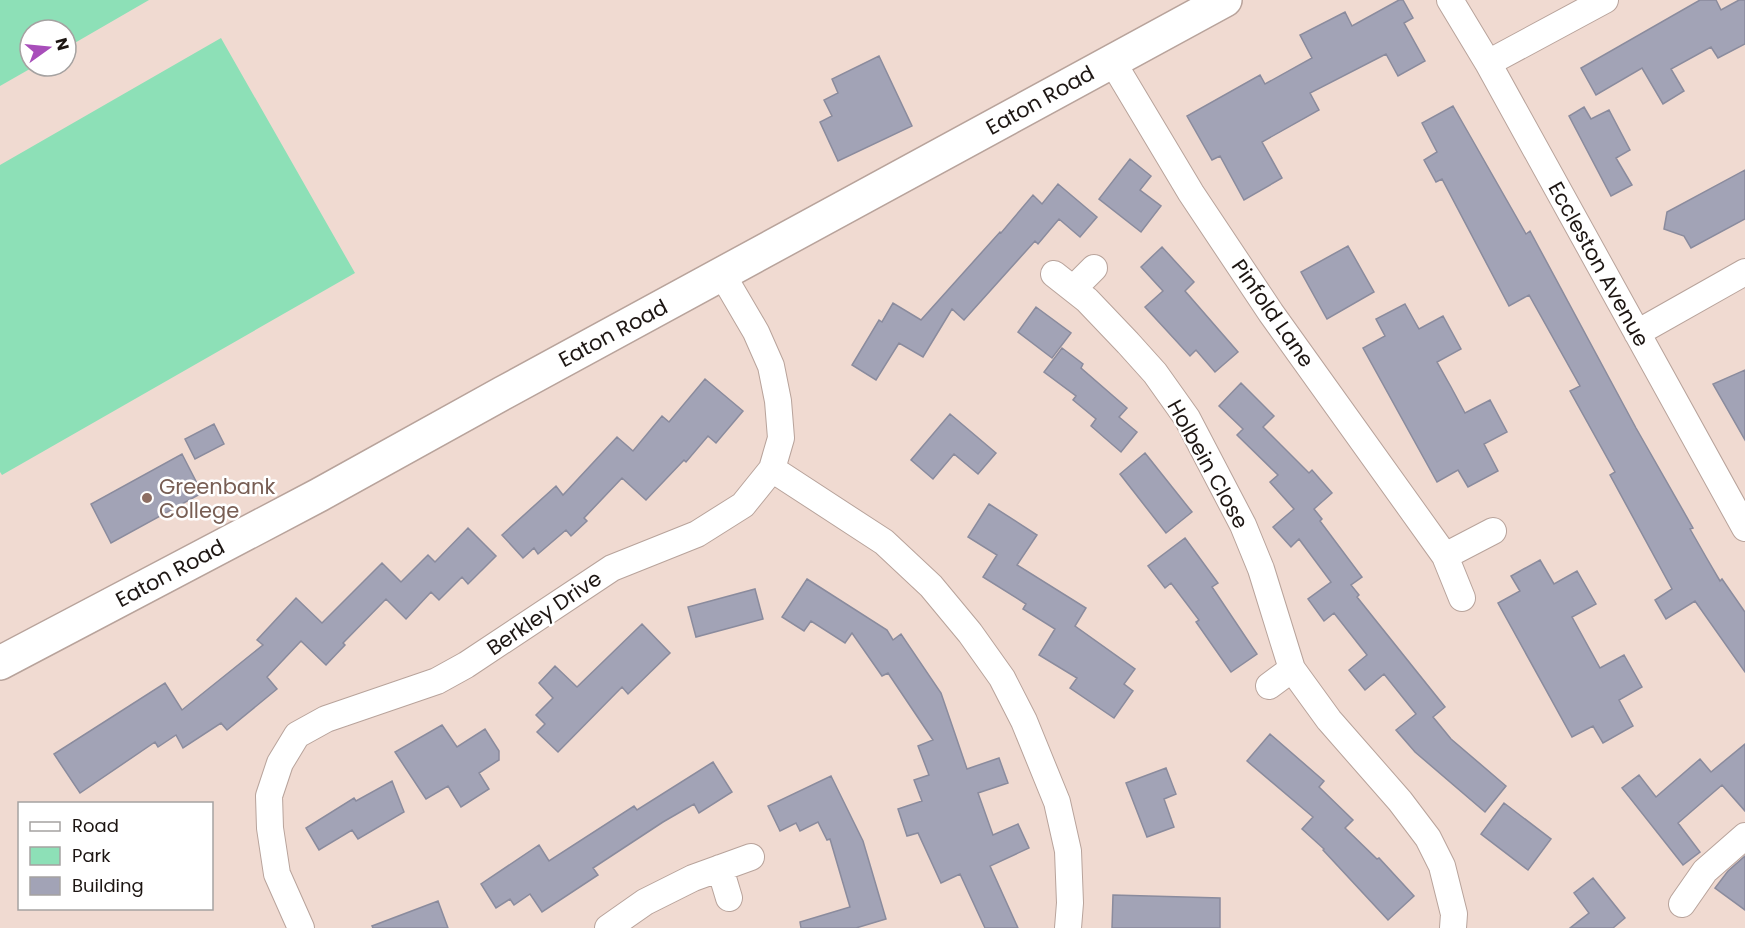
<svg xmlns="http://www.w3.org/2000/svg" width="1745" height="928" viewBox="0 0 1745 928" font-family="Poppins,sans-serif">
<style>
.green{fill:#8de0b7}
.building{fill:#a2a3b6;stroke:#8a8b9d;stroke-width:1.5}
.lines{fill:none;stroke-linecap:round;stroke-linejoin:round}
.street-casing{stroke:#b8a39b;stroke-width:28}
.secondary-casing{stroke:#b8a39b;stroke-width:36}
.street{stroke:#fff;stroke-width:26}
.secondary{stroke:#fff;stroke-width:33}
.education-dot{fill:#8d6e63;stroke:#fff;stroke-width:2}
.labels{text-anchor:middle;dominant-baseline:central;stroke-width:5;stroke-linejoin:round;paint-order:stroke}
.street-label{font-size:21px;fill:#1d1613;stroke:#fff}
.education-label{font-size:21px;fill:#785e54;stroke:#fff;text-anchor:start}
</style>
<rect width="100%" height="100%" fill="#f0dad1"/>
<path class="green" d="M0,0h149l-83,48v-18h-36v36h5l-35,20z
M221,38l134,235 -353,202 -2,-3v-307z"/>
<path class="building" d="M1399,0h4l10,18 -9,5 21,38 -27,15 -12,-22 -76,39 9,17 -57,32 20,36 -38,22 -24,-44 -8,4 -25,-44 73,-41 5,9 47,-26 -12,-23 45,-23 7,14z
M1700,0h16l5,10 18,-10h6v44l-27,14 -7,-11 -40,22 13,22 -21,13 -21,-36 -46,27 -15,-27z
M879,56l33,70 -74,35 -18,-39 12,-6 -8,-16 14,-7 -6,-14z
M1453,106l73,128 4,-3 106,197 57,100 -3,1 16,28 14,24 2,-2 23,33v60l-50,-71 -29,18 -11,-19 17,-11 -62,-114 5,-3 -45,-81 10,-5 -51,-91 -20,11 -67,-127 -6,3 -12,-22 13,-8 -15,-29z
M1584,107l7,12 18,-9 21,40 -14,8 16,27 -21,11 -42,-80z
M1130,159l21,17 -11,14 21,16 -20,26 -42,-33z
M1745,170v49l-54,29 -7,-12 -20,-7 3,-17z
M1058,184l39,33 -17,20 -21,-18 -21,25 -3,-3 -71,79 -12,-11 -29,48 -24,-14 -23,37 -24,-15 27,-45 3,2 11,-19 28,17 79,-88 1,1 32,-38 9,9z
M1348,246l26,46 -47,27 -26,-47z
M1162,247l32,35 -9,9 53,61 -23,20 -19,-22 -6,6 -45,-49 18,-16 -22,-24z
M1405,304l14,25 24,-13 18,33 -24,13 14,25 14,26 25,-13 17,32 -23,12 14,27 -30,16 -10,-17 -21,12 -74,-134 22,-12 -9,-17z
M1036,307l35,26 -19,25 -34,-26z
M1062,348l21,16 -2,4 46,40 -8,9 18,15 -16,20 -30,-26 5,-7 -23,-19 3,-4 -32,-24z
M1745,370v70l-32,-56z
M705,379l38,32 -27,32 -8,-7 -22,26 -2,-2 -38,40 -24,-22 -38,40 3,3 -16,15 -5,-6 -28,24 -4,-6 -11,10 -21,-23 54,-49 7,9 54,-58 16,14 29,-35 7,6z
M1241,383l33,33 -11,11 46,46 3,-3 20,23 -18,16 8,10 -2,2 42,56 -11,8 8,10 -2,2 88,110 -12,10 18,22 55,47 -21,26 -70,-60 -19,-22 20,-16 -32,-40 -19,16 -16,-20 18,-15 -33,-42 -10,8 -16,-22 23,-17 -32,-43 -8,8 -18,-20 21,-18 -24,-27 8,-7 -41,-40 6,-6 -24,-23z
M950,414l46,39 -18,21 -24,-20 -21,25 -22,-19z
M214,424l10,20 -29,15 -10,-20z
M1145,453l47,59 -26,21 -46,-59z
M182,454l20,39 -91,50 -20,-39z
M989,504l48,31 -20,30 69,43 -11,18 60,43 -11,15 9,7 -19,27 -44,-30 7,-10 -38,-23 16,-26 -32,-20 3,-5 -43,-27 14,-22 -29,-18z
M468,528l28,28 -28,28 -6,-7 -23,23 -8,-8 -25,27 -20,-20 -43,44 2,2 -19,20 -25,-24 -34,36 10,12 -50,41 -6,-7 -38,25 -7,-13 -18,12 -3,-5 -75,51 -26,-39 111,-71 17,27 81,-65 -6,-5 39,-42 26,25 60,-60 19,19 27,-27 7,7z
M1185,538l33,45 -6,4 45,67 -26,18 -35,-50 3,-2 -28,-37 -6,5 -17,-22z
M1540,560l14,24 23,-13 19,33 -24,13 28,51 24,-13 18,32 -23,13 14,26 -30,17 -10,-17 -21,11 -74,-134 22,-12 -9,-15z
M807,579l80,51 6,10 8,-6 40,59 26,76 32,-11 9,25 -30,10 15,42 25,-11 11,24 -39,18 28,62h-33l-25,-54 -19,9 -23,-50 -11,3 -9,-27 24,-8 -8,-21 15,-5 -11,-29 15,-6 -45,-67 -6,3 -30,-43 -7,10 -34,-22 -7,10 -22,-14z
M755,589l8,30 -67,18 -8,-30z
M642,624l28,29 -42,41 -6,-7 -64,65 -21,-20 8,-8 -9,-9 17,-17 -14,-15 16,-17 22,21z
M442,725l15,22 28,-18 14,22v9l-20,13 10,16 -28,18 -13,-21 -22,13 -31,-47z
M1270,734l54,47 -5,6 34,33 -8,8 32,31 2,-1 35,38 -26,24 -65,-70 1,-1 -22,-20 11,-12 -66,-56z
M1745,744v67l-23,-26 -44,38 22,29 -17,13 -61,-77 17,-13 17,22 44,-38 11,13z
M713,762l19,30 -33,21 -5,-9 -31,18 -70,46 5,7 -56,37 -12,-18 -16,11 -4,-6 -14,9 -15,-24 58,-39 10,16 85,-55 3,4z
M1166,768l10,26 -12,5 10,28 -27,10 -21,-54z
M831,776l32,65 23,78 -30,9h-55l-1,-6 50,-15 -20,-68 -3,1 -9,-18 -18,9 -4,-8 -16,8 -12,-25z
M392,781l12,31 -46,27 -6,-9 -33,20 -13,-22 48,-30 2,3z
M1504,803l47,36 -23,31 -47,-36z
M1745,856v54l-30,-22 13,-17z
M1593,878l32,40 -12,10h-43l19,-15 -15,-20z
M1113,895l107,3v30h-108z
M438,901l10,27h-75l-1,-2z"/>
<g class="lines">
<g class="street-casing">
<path id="street" d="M1450,0l38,63 257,465
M1112,61l79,132 80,120 174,243 48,-25
M1488,63l117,-63
M1054,274l33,26 41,43 27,30 32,45 56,107 18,44 31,100 37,51 71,81 28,37 14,28 12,48 -1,14
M1074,288l20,-20
M1637,333l108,-61
M772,469l112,73 47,44 39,47 32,45 22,43 33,81 11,49 2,52 -2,25
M1445,556l17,42
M1269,686l23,-17
M720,868l9,30
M1682,904l23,-33 40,-35
M301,928l-24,-54 -7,-46 -1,-32 11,-33 17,-28 29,-16 111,-38 29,-16 146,-97 85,-34 46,-29 29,-36 9,-31 -3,-37 -7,-35 -15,-34 -34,-58
M608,928l37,-26 48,-24 58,-21"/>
</g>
<g class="secondary-casing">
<path id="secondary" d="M0,663l319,-168 184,-102 722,-393"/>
</g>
<use href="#street" class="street"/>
<use href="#secondary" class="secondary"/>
</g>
<circle class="education-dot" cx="147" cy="498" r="6"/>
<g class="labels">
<g class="street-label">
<text transform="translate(1040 100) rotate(-29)">Eaton Road</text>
<text transform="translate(1599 264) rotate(61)">Eccleston Avenue</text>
<text transform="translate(1273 313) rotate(55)">Pinfold Lane</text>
<text transform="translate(613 333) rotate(-28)">Eaton Road</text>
<text transform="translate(1208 464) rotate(61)">Holbein Close</text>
<text transform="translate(170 573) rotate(-28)">Eaton Road</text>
<text transform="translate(544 613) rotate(-34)">Berkley Drive</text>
</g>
<g class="education-label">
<text x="159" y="486">Greenbank<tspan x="159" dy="24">College</tspan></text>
</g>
</g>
<rect x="18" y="802" width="195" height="108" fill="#ffffff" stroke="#a5a2a1" stroke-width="1.5"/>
<rect x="30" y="822" width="30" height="9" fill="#ffffff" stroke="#a5a2a1" stroke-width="1.5"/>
<text x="72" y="832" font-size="18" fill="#1d1613">Road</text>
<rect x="30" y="847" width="30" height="18" fill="#8de0b7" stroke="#a5a2a1" stroke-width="1.5"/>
<text x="72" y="862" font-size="18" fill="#1d1613">Park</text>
<rect x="30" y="877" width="30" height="18" fill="#a2a3b6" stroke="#a5a2a1" stroke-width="1.5"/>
<text x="72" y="892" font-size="18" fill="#1d1613">Building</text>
<g transform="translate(48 48) rotate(75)"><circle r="28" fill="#ffffff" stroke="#a5a2a1" stroke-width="1.5"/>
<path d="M0-4.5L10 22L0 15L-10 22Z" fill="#a84eba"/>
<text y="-9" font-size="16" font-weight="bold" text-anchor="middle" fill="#1d1613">N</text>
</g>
</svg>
